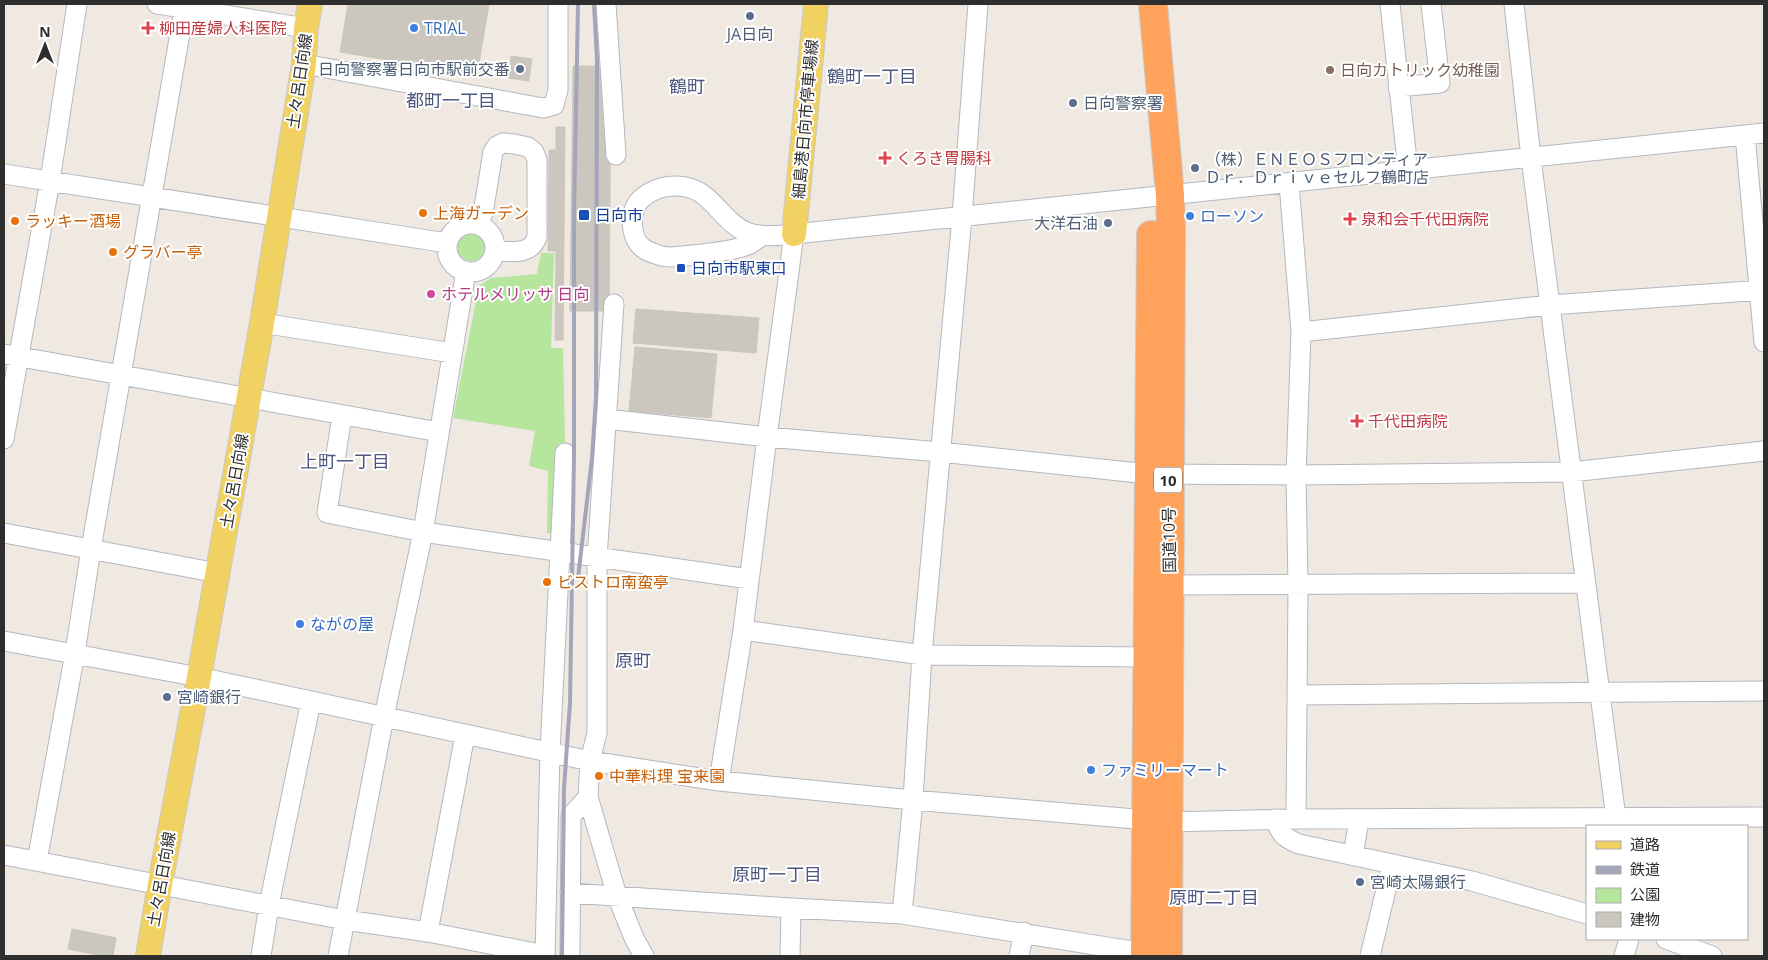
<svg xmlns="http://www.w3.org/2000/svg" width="1768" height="960" viewBox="0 0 1768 960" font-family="'Open Sans','Noto Sans JP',sans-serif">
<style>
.green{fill:#b6e59e}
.building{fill:#cbc7bf;stroke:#cbc5ba}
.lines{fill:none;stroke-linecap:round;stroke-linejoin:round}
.minor-casing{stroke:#b4b7c1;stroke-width:21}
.major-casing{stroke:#c9c9c9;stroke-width:26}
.highway-casing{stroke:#c9c9c9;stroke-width:30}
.minor{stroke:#fff;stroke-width:19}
.major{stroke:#f2d163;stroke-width:24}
.highway{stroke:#ffa35c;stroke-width:28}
.rail{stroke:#a3a6b8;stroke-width:4}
.service-dot{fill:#5c6f8a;stroke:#fff;stroke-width:2}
.health-dot{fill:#e0444e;stroke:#fff;stroke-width:2}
.shop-dot{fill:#3f7fe0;stroke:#fff;stroke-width:2}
.education-dot{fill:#8d6e63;stroke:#fff;stroke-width:2}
.food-dot{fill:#e8710a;stroke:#fff;stroke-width:2}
.transit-dot{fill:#1a4fb4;stroke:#fff;stroke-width:2}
.hotel-dot{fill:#d1479c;stroke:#fff;stroke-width:2}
.labels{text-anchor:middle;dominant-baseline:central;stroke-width:4;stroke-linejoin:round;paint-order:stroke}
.shield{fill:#fff;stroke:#6d6d6d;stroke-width:1}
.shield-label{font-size:15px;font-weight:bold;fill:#2e2e2e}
.health-label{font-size:16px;fill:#be3a42;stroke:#fff;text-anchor:start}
.shop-label{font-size:16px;fill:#366cbe;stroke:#fff;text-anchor:start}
.service-label{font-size:16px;fill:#4e5e75;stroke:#fff;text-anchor:start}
.education-label{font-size:16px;fill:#785e54;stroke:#fff;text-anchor:start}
.street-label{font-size:16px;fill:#2e2e2e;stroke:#fff}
.food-label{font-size:16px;fill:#c56008;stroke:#fff;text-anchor:start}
.transit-label{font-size:16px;fill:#164399;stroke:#fff;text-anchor:start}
.hotel-label{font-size:16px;fill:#b23c85;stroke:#fff;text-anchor:start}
.neighbourhood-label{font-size:18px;fill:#4d5680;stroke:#fff}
</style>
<rect width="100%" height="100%" fill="#efe9e1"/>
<path class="green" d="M457 247a14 14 0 1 1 28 0a14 14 0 1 1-28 0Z
M541,253h13l-3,95h12l2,95h-6l-5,90h-7l1,-62 -19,-5 6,-35 -82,-13 26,-132 12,-8 46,-4z"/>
<path class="building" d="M348,4h141l-12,71 -137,-23z
M511,56l21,3 -3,22 -21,-3z
M573,66h38l-2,245h-39z
M556,127h9l-2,213h-8l1,-89h-8l1,-101h7z
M636,309l123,9 -3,35 -123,-10z
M635,347l82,7 -6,64 -82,-7z
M72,929l44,9 -3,18h-11l-34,-7z"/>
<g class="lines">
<g class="minor-casing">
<path id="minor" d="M157,4l149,24
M606,4l10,151
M1390,4l18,166
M1514,4l17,154 86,668
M304,64l239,44 11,-3 4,-15v-86
M1398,87l42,-4 -9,-79
M1745,135l19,207
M4,174l443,69
M1289,183l12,149 -5,143 2,110 -2,234
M447 248a24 24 0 1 1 48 0a24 24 0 1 1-48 0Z
M478,225l5,-12 10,-61 4,-6 6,-3 11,1 14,3 6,5 3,8v77c-6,19 -26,14 -42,14
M762,236c-4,2 -8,6 -12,8 -13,7 -63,12 -79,13 -9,0 -17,-3 -25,-7 -16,-8 -18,-38 -6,-50 12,-12 29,-16 46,-13 27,5 38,38 63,46 14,5 31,2 45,1l970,-101
M614,304l-17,254v175l-7,28 -2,36 29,99 17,42 10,18
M262,323l190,30
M1301,332l249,-27 214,-15
M4,354l435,78
M342,415l-15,98 96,19 326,47
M606,419l161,18 173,15 208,22 148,1 275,-3 193,-21
M4,439l46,-258 27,-177
M4,533l214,40
M1169,585l416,-2
M743,630l179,25 226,2
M4,641l195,36 391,84 129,20 194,19 257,22 126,-3 468,-2
M1297,695l467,-4
M719,781l24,-151 24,-193 27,-203
M1275,819c6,16 8,18 24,25l173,37 115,33
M4,855l341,65 83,12 37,-197
M1353,856l6,-37
M37,861l38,-208 16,-104 94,-545
M570,893l221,15 111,6 230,37 13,1
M902,914l11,-114 9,-145 40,-438 16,-213
M428,932l117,23
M1666,939l46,17
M261,956l8,-51 42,-204
M338,956l46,-239 39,-185 43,-261
M545,956l5,-204 15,-299
M570,956l1,-140 17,-19
M790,956l1,-48
M1019,956l5,-24
M1370,956l22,-91
M1624,956l5,-17"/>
</g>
<g class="major-casing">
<path id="major" d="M794,234l22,-230
M148,956l12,-72 39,-207 63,-354 42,-259 2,-36 4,-24"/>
</g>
<g class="highway-casing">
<path id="highway" d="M1153,4l17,191 1,36c-3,241 0,483 -3,725
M1145,956l6,-721"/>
</g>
<use href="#minor" class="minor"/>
<use href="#major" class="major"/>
<use href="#highway" class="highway"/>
<path class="rail" d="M578,578l14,-120 4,-60 1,-339 -3,-55
M562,956l2,-168 6,-85 4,-247v-240l4,-212"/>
</g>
<g class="service-dot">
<circle cx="750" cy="16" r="5"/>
<circle cx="520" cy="69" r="5"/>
<circle cx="1073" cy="103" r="5"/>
<circle cx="1195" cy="168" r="5"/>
<circle cx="1108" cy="223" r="5"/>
<circle cx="167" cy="697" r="5"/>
<circle cx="1360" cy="882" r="5"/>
</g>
<g class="health-dot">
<path d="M145.5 20.5h5v5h5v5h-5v5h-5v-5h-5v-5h5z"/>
<path d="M882.5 150.5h5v5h5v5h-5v5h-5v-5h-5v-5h5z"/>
<path d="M1347.5 211.5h5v5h5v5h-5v5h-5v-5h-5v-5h5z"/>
<path d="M1354.5 413.5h5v5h5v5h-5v5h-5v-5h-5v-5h5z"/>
</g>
<g class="shop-dot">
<circle cx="414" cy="28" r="5"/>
<circle cx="1190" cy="216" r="5"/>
<circle cx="300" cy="624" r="5"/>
<circle cx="1091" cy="770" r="5"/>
</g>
<circle class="education-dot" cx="1330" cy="70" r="5"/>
<g class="food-dot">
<circle cx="423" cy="213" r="5"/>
<circle cx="15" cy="221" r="5"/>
<circle cx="113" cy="252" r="5"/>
<circle cx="547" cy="582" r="5"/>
<circle cx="599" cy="776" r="5"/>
</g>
<g class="transit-dot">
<rect x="578" y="209" width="12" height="12" rx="2.5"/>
<rect x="676" y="263" width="10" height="10" rx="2.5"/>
</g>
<circle class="hotel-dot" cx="431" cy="294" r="5"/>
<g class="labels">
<rect class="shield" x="1154" y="467.5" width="28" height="25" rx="4"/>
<g class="shield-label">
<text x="1168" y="480">10</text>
</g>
<g class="health-label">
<text x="159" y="28">柳田産婦人科医院</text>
<text x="896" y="158">くろき胃腸科</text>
<text x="1361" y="219">泉和会千代田病院</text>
<text x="1368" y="421">千代田病院</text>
</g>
<g class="shop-label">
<text x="424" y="28">TRIAL</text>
<text x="1200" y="216">ローソン</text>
<text x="310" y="624">ながの屋</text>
<text x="1101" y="770">ファミリーマート</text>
</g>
<g class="service-label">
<text x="750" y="34" text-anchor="middle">JA日向</text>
<text x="510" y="69" text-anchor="end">日向警察署日向市駅前交番</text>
<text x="1083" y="103">日向警察署</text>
<text x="1205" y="159">（株）ＥＮＥＯＳフロンティア<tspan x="1205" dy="18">Ｄｒ．Ｄｒｉｖｅセルフ鶴町店</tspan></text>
<text x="1098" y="223" text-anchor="end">大洋石油</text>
<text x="177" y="697">宮崎銀行</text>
<text x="1370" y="882">宮崎太陽銀行</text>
</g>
<g class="education-label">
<text x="1340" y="70">日向カトリック幼稚園</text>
</g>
<g class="street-label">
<text transform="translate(299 81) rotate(-82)">土々呂日向線</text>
<text transform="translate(805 119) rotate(-85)">細島港日向市停車場線</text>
<text transform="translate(234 481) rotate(-80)">土々呂日向線</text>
<text transform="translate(1169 540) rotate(-91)">国道10号</text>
<text transform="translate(161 879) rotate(-80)">土々呂日向線</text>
</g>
<g class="food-label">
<text x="433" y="213">上海ガーデン</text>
<text x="25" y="221">ラッキー酒場</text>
<text x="123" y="252">グラバー亭</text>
<text x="557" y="582">ビストロ南蛮亭</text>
<text x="609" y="776">中華料理 宝来園</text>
</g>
<g class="transit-label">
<text x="595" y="215">日向市</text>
<text x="691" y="268">日向市駅東口</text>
</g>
<g class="hotel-label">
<text x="441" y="294">ホテルメリッサ 日向</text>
</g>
<g class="neighbourhood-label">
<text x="872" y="76">鶴町一丁目</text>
<text x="687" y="86">鶴町</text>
<text x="451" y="100">都町一丁目</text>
<text x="345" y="461">上町一丁目</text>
<text x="633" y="660">原町</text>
<text x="777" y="874">原町一丁目</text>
<text x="1214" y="897">原町二丁目</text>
</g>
</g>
<rect width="1768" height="960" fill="none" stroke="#2e2e2e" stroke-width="10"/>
<rect x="1586" y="825" width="162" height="115" fill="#ffffff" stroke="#ababab"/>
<rect x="1596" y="841" width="25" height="8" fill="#f2d163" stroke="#ababab"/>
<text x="1630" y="850" font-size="15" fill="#2e2e2e">道路</text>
<rect x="1596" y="866" width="25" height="8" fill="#a3a6b8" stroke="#ababab"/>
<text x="1630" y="875" font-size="15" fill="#2e2e2e">鉄道</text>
<rect x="1596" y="888" width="25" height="15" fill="#b6e59e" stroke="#ababab"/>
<text x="1630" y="900" font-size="15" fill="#2e2e2e">公園</text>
<rect x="1596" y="912" width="25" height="15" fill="#cbc7bf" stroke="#ababab"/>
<text x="1630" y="925" font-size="15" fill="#2e2e2e">建物</text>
<g transform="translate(45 45)" stroke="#ffffff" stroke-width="4" paint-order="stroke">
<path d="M0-4L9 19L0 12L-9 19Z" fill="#2e2e2e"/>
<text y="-8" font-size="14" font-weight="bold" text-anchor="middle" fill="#2e2e2e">N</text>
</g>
</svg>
